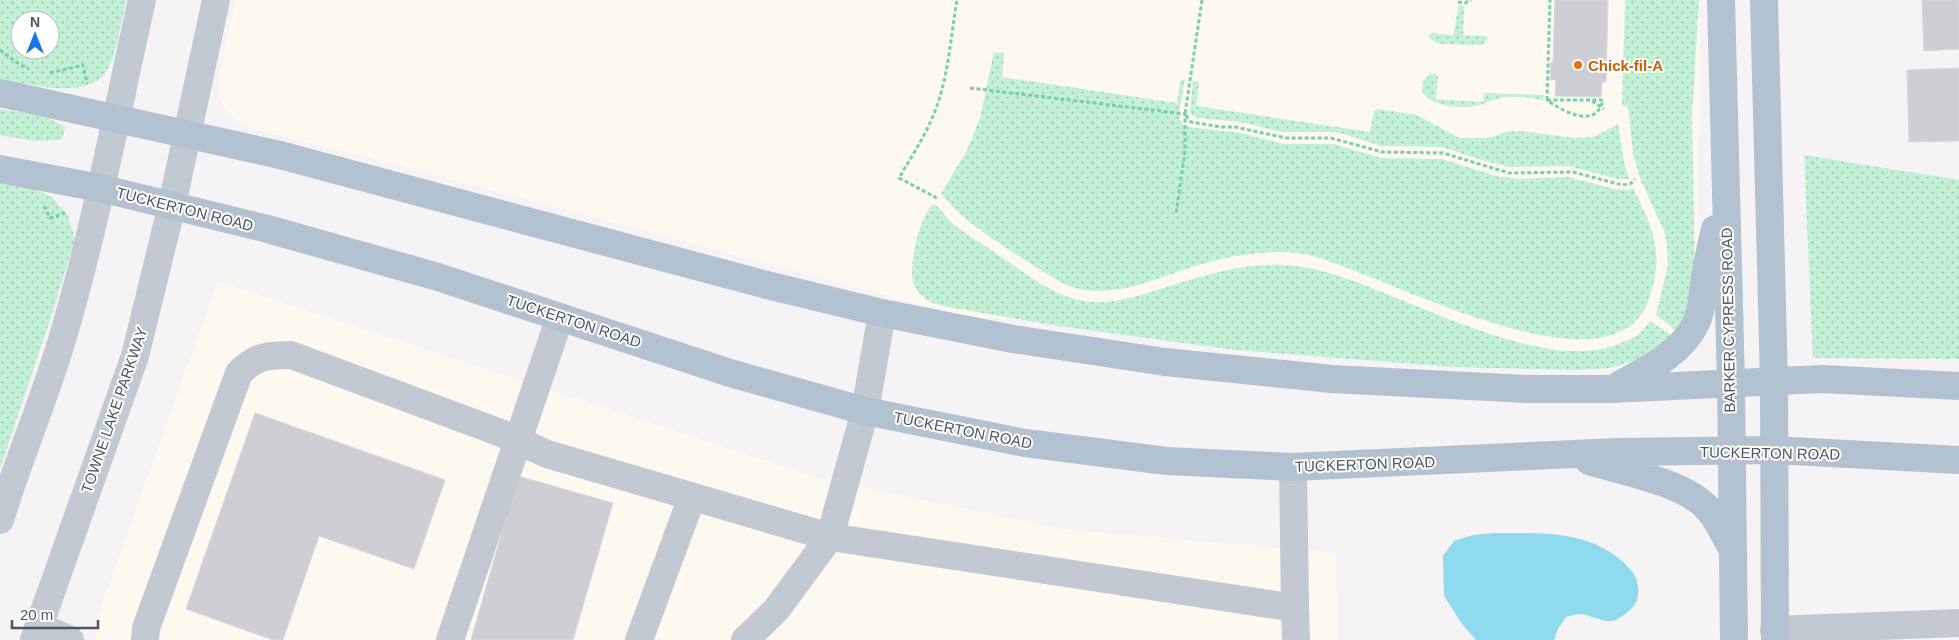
<svg xmlns="http://www.w3.org/2000/svg" width="1959" height="640" viewBox="0 0 1959 640" font-family="Arial,sans-serif">
<style>
.commercial{fill:#fdf9ef}
.grass{fill:url(#grass-dots);fill-rule:evenodd}
.water{fill:#90daee}
.building{fill:#cdcfd5;stroke:#d7d9de}
.lines{fill:none;stroke-linecap:round;stroke-linejoin:round}
.path{stroke:#7ad0a6;stroke-width:3;stroke-dasharray:4 2.5;stroke-linecap:butt}
.minor{stroke:#c1cad2;stroke-width:28}
.major{stroke:#b3c2d1;stroke-width:28}
.food-dot{fill:#e8710a;stroke:#fff;stroke-width:2}
.labels{text-anchor:middle;dominant-baseline:central;stroke-width:4;stroke-linejoin:round;paint-order:stroke}
.food-label{font-size:15px;font-weight:bold;fill:#c56008;stroke:#fff;text-anchor:start}
.street-label{font-size:15px;fill:#4a5661;stroke:#fff}
</style>
<defs>
<pattern id="grass-dots" width="8" height="8" patternUnits="userSpaceOnUse" patternTransform="scale(1.25)"><rect width="8" height="8" fill="#c3f1d5"/><path d="M2 2h.1M6 6h.1" fill="none" stroke="#a0c6b0" stroke-width="1.8" stroke-linecap="round"/></pattern>
</defs>
<rect width="100%" height="100%" fill="#f5f3f3"/>
<path class="commercial" d="M235,0h1465l-3,274 -6,34 -22,34 -32,21 -33,8 -118,-3 -531,-54 -548,-146 -151,-38 -16,-7 -16,-15 -6,-15v-13z
M218,281l602,197 242,51 275,24 1,87h-1242v-19z"/>
<path class="grass" d="M0,0h126c-4,18 -11,66 -24,77 -24,21 -74,7 -102,2zM20,20h30v30h-30z
M1625,0h74l-7,115 3,163 -6,29 -13,24 -20,-16 12,-50 -1,-19 -3,-15 -24,-53 -7,-24 -5,-47 -6,-1z
M1459,5l5,1 -1,29 23,1 2,4 -7,5 -43,-1 -9,-6v-3l3,-2 21,2z
M994,52l10,1 -2,24 175,26 3,-22 5,-2 -6,34 3,11 7,3 51,6 44,11h50l47,14 61,1 54,17 24,3 49,-2 45,12 13,1 6,-2c20,40 32,65 16,111 -36,107 -277,-32 -345,-45 -36,-6 -81,3 -115,14 -28,9 -57,22 -87,23 -10,0 -21,-1 -31,-4 -12,-5 -23,-13 -35,-20 -25,-16 -51,-32 -74,-51 -8,-7 -14,-15 -21,-22l26,-44 13,-32z
M1430,74h6l2,3 -2,22 47,3 1,-9 60,2 -1,6c-12,-4 -26,-5 -38,-4 -11,1 -20,8 -30,9 -15,3 -46,0 -53,-15l1,-10z
M1193,81h5l1,3 -3,22 174,26 4,-21 4,-2 39,6 42,23h29l21,-7h11l55,7 19,-1 24,-13 6,38 5,17h-11l-50,-13 -58,1 -25,-6 -43,-14 -61,-1 -37,-12 -12,-2h-51l-40,-10 -42,-4 -6,-2 -3,-4z
M0,109c22,4 46,5 65,18l-3,13 -29,1 -33,-6z
M1804,155l155,25v179l-146,-1z
M0,183l34,6 18,8 16,19 7,23 -25,81 -50,149z
M933,204c9,4 12,13 19,19 13,11 28,19 42,29 26,17 53,40 84,48 31,7 62,-5 92,-14 54,-17 99,-30 156,-14 77,21 221,107 297,70 6,-3 13,-5 17,-9 4,-4 7,-8 10,-12l23,15 -32,23 -30,9 -32,2 -125,-3 -219,-17 -177,-24 -110,-19c-9,-2 -19,-4 -25,-10 -5,-4 -9,-11 -10,-16 -4,-18 7,-65 20,-77z"/>
<path class="water" d="M1495,533c45,0 92,-3 127,28 13,12 19,21 15,39 -2,8 -18,20 -26,21 -10,1 -20,-6 -30,-7 -5,0 -10,2 -15,3l-8,12 -4,11h-78l-14,-16 -18,-28 -1,-40 11,-15 19,-6z"/>
<path class="building" d="M1555,0h53l-2,82h-4l-1,15 -46,-1 1,-16h-6l1,-18h2z
M1922,0h37v49l-35,2z
M1959,68v73l-50,1 -2,-72z
M255,413l190,67 -31,89 -95,-33 -36,104h-10l-87,-31z
M518,476l95,27 -40,137h-102z"/>
<g class="lines">
<path class="path" d="M1202,0l-17,114 6,8 30,5h14l51,11h45l51,14 61,1 66,20 64,-1 49,13 8,-1 5,-5
M1458,2l7,1 6,-3
M0,50l19,14 10,5
M50,73l33,-8 4,19
M970,88l215,26v37l-9,64
M1547,100h56c-7,31 -42,10 -56,0z
M1547,100l3,-100
M1592,101l12,8
M937,198l-38,-20c14,-24 30,-48 39,-75 11,-33 13,-69 19,-103
M44,206l6,12 15,-5"/>
<path class="minor" d="M0,520c19,-63 46,-124 64,-187 32,-109 53,-222 78,-333
M1295,608l1,32
M39,626l31,14
M1774,630l185,-7
M34,640l101,-284 37,-151 44,-205
M145,640l1,-12 93,-255c17,-17 29,-18 52,-18l210,78 46,21 283,83 465,71 -2,-141
M450,640l110,-323
M639,640l53,-143
M745,640l31,-30 54,-73 35,-126 17,-98"/>
<path class="major" d="M1721,0l10,383 3,257
M1764,0l10,381 1,259
M0,93l280,62 483,129 119,29 131,26 152,23 167,17 195,10h84l211,-10 137,7
M0,169l100,19 164,40 174,49 292,96 135,38 160,32 142,18 126,6 325,-15 156,-2 185,10
M1619,385c29,-16 62,-31 77,-62 6,-12 6,-25 8,-38 2,-19 7,-38 11,-56
M1589,461c33,10 91,21 115,44 13,11 19,28 27,42"/>
</g>
<circle class="food-dot" cx="1578" cy="65" r="5"/>
<g class="labels">
<g class="food-label">
<text x="1588" y="65">Chick-fil-A</text>
</g>
<g class="street-label">
<text transform="translate(185 209) rotate(14)">TUCKERTON ROAD</text>
<text transform="translate(1728 320) rotate(-91)">BARKER CYPRESS ROAD</text>
<text transform="translate(574 321) rotate(18)">TUCKERTON ROAD</text>
<text transform="translate(114 410) rotate(-71)">TOWNE LAKE PARKWAY</text>
<text transform="translate(963 430) rotate(11)">TUCKERTON ROAD</text>
<text transform="translate(1770 453) rotate(1)">TUCKERTON ROAD</text>
<text transform="translate(1365 464) rotate(-2)">TUCKERTON ROAD</text>
</g>
</g>
<g transform="translate(35 35)"><circle r="24" fill="#ffffff" stroke="#b7bbc0"/>
<path d="M0-4L9 19L0 12L-9 19Z" fill="#1a73e8"/>
<text y="-8" font-size="14" font-weight="bold" text-anchor="middle" fill="#4a5661">N</text>
</g>
<path d="M12 620v8h86v-8" fill="none" stroke="#4a5661" stroke-width="2.5"/>
<text x="20" y="620" font-size="15" fill="#4a5661" stroke="#ffffff" stroke-width="4" paint-order="stroke">20 m</text>
</svg>
